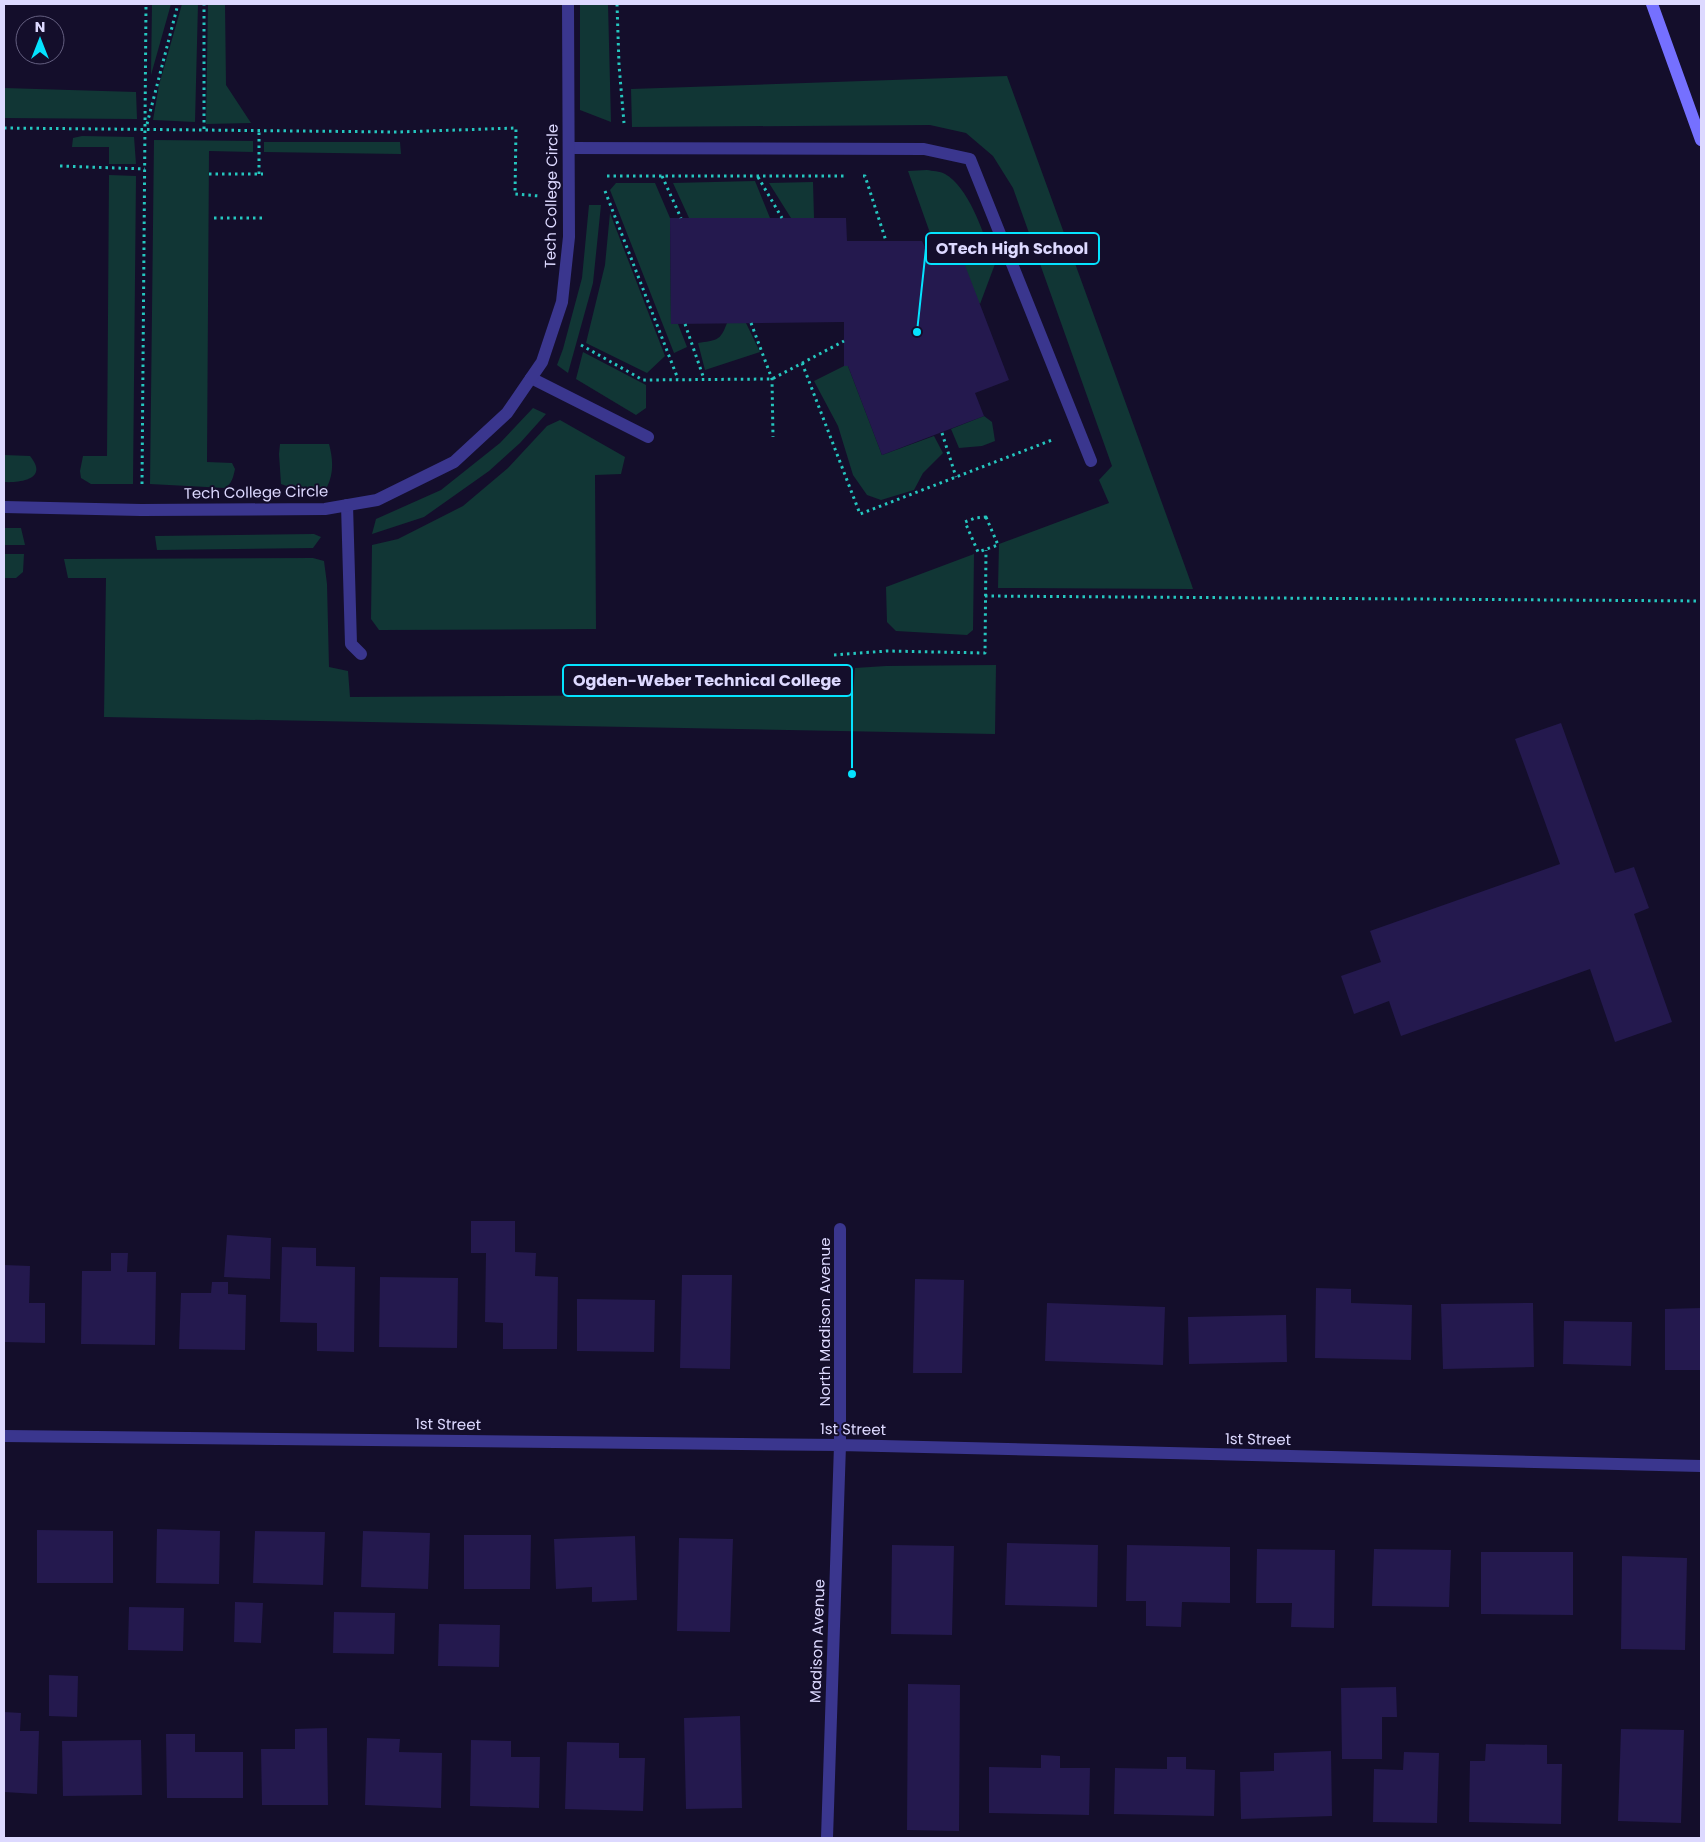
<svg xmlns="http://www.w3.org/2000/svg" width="1705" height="1842" viewBox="0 0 1705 1842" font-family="Poppins,sans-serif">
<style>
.green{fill:#113635}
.building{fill:#24194e}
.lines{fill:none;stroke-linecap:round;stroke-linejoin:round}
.path{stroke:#25c6bf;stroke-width:3;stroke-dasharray:2.5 4;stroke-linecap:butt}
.service{stroke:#3a368e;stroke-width:12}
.minor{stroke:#3a368e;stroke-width:12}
.secondary{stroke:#7570ff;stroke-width:12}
.labels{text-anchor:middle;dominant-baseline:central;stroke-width:4;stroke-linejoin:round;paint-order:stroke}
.street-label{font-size:15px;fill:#ddd9ff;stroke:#140e2b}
.leader{fill:none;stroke:#05e3ff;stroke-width:2}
.callout-dot{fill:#05e3ff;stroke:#140e2b;stroke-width:2}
.callout{fill:#140e2b;stroke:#05e3ff;stroke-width:2}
.callout-label{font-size:16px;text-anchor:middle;font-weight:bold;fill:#ddd9ff}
</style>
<rect width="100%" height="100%" fill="#140e2b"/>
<path class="green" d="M152,4h19l-20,71z
M182,4h16l-3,118 -42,-2 6,-35z
M208,4h17l1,81 25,38 -45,1z
M580,4h28l3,118 -31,-12z
M1007,76l184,507 2,6 -195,-1 1,-44 110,-41 -10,-23 13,-14 -99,-278 -20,-32 -27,-23 -36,-8 -298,2 -1,-38z
M4,88l132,4 1,27 -133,-1z
M82,136l52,1 2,27h-27v-17h-37l1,-9z
M154,140l99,1v11l-44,-1 -2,311 25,1 3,6c-2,9 -3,14 -10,19l-75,-4z
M264,142h136l1,12 -137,-2z
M927,170c5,1 13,1 18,4 26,15 39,63 50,90l-15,40 -45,-57 -27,-76z
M109,175l27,1 -3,308h-42l-10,-6 -1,-7 3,-15h24z
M755,181l15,37h-81l-16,-35z
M813,182l1,36h-23l-22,-35z
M616,183h39l15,35 1,105 7,1 9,23 -13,6 -64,-163z
M589,205h12l-8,78 -25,90 -11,-8 6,-16 19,-71z
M610,213l55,143 -18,17 -61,-30 19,-78z
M727,323h19l14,29 -55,18 -7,-27c18,-3 22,-1 29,-20z
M583,352l63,33v23l-10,7 -60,-36z
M844,366h4l34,89 52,-19 9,17 -20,20 -9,17 -33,10 -14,-5 -14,-20 -15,-49 -24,-45z
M533,408l13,6 -26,29 -31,28 -65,46 -52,17 4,-15 65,-29 59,-47z
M984,416l8,6 3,19 -13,5 -23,2 -8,-19z
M560,420l65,37 -4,17 -26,1 1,154 -217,1 -8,-11 1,-74 26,-6 65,-33 45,-38 39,-42z
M280,444h49c4,15 5,29 -2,43 -15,3 -32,3 -46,-3l-2,-30z
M4,455l26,1c19,23 -9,27 -26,26z
M4,528h17l4,17h-21z
M314,534l7,3 -8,11 -156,2 -2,-14z
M4,554h20l-1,18 -7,6h-12z
M974,554l-1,76 -6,5 -71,-4 -9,-9 -1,-35z
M313,558l11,3 3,23 2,83 19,4 2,26 503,-3 2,-26 31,-2 110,-1 -1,69 -891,-17 2,-139h-38l-4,-19z"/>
<path class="building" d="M670,218h176l1,23h75l3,6h33l51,133 -34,13 9,23 -102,39 -34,-89h-4v-44l-173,2z
M1561,723l54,150 19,-6 15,41 -15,6 38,108 -57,20 -25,-73 -189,67 -12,-35 -35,13 -13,-38 40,-14 -11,-31 190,-67 -45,-125z
M471,1221h44v31l21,1 -1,23 23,1 -1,72h-54v-26l-18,-1 1,-69h-15z
M227,1235l44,3 -1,41 -46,-2z
M282,1247l34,1v18l39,1 -1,85 -37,-1v-28l-37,-1z
M111,1253h17l-1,19h29l-1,73 -74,-1 1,-73h29z
M4,1265l26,1 -1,37h16v40l-41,-1z
M682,1275h50l-2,94 -50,-1z
M380,1277l78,1 -1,70 -78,-1z
M915,1279l49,1 -2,93h-49z
M212,1282h16v12l18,1 -1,55 -66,-1 2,-56h30z
M1316,1288l35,1v14l61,2 -1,55 -96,-2z
M577,1299l78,1 -1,52 -77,-1z
M1047,1303l118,4 -2,58 -118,-4z
M1533,1303l1,64 -91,2 -2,-65z
M1701,1308v62h-36v-61z
M1286,1315l1,47 -98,2 -1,-47z
M1564,1321l68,1 -1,44 -68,-2z
M157,1529l63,2 -1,53 -63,-1z
M37,1530l76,1v52h-76z
M255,1531l70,1 -2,53 -70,-2z
M363,1531l67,2 -2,56 -67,-2z
M464,1535h67l-1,54h-66z
M635,1536l2,64 -45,2v-15l-36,2 -2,-50z
M679,1538l54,1 -3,93 -53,-1z
M1007,1543l91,2 -1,62 -92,-2z
M892,1545l62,1 -2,89 -61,-1z
M1127,1545l103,2v56l-48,-1 -1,25 -35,-1v-25h-20z
M1257,1549l78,1 -1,78 -43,-1 1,-24h-36z
M1374,1549l77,1 -2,57 -77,-1z
M1481,1552h92v63l-92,-1z
M1622,1556l65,2 -2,92 -64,-1z
M235,1602l28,1 -2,40 -27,-1z
M129,1607l55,1 -1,43 -55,-1z
M334,1612l61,1 -1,41 -61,-1z
M439,1624l61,1 -1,42 -61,-1z
M49,1675l29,1 -1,41 -28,-1z
M908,1684l52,1 -1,146 -52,-1z
M1396,1687l1,30h-15v42h-40l-1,-71z
M4,1712l17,1 -1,18h19l-2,63 -33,-2z
M740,1716l2,92 -56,1 -2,-91z
M327,1728l1,77h-66l-1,-56h34v-20z
M1621,1729l63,1 -3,93 -63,-2z
M166,1734h29v18h48v46h-76z
M367,1738l33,1 -1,13 43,1 -1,55 -76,-3z
M141,1740l1,55 -79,1 -1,-55z
M471,1740l40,1v16h29l-1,51 -69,-2z
M567,1742l52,1v15h26l-2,53 -78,-2z
M1486,1744l61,1v19h15l-1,60 -92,-2 1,-61h15z
M1331,1751l1,65 -91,3 -1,-47 34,-1v-18z
M1404,1752l35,1 -2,70 -64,-1 1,-53 29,1z
M1041,1755l19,1v12h30l-1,47 -100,-2v-46l52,1z
M1167,1757h19v12l29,1 -1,46 -100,-2 1,-46 52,1z"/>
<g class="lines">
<path class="path" d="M617,4l2,61 5,58
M147,124l31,-120
M4,128l394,4 118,-4 -1,66 24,2
M204,129v-125
M60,166l85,3
M209,174h54
M259,174v-44
M607,176h237
M662,176l19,42
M863,176h2l21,65
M758,177l24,41
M605,191l73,188
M214,218h49
M751,323l21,56 1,58
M685,324l19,55
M581,345l62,35 129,-1 72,-38
M802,363l58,151 192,-74
M942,433l14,44
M142,484l4,-480
M986,517l12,28 -20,7 -13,-30 10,-4z
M985,596l716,5
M834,655l53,-4 98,2 1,-103"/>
<path class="service" d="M569,148l355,1 46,10 121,302
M531,378l117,59
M347,505l4,139 10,10"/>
<path class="minor" d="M4,507l137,3 184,-1 52,-9 77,-38 53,-49 24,-35 11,-16 20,-60 7,-65 -1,-233
M4,1436l836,9 861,21
M827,1838l13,-393v-216"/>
<path class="secondary" d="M1652,4l49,136"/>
</g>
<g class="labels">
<g class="street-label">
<text transform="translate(551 196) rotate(-89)">Tech College Circle</text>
<text transform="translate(256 492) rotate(-1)">Tech College Circle</text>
<text transform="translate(824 1322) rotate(-90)">North Madison Avenue</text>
<text transform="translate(448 1424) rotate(1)">1st Street</text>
<text transform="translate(853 1429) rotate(1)">1st Street</text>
<text transform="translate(1258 1439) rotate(1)">1st Street</text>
<text transform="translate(817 1641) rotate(-88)">Madison Avenue</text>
</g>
</g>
<path class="leader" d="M917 332L926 248M852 774L852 681"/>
<g class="callout-dot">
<circle cx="917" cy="332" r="5"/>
<circle cx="852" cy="774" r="5"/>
</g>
<g class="callout">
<rect x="926" y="233" width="173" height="31" rx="5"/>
<rect x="563" y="665" width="289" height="31" rx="5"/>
</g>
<g class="callout-label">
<text x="1012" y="254">OTech High School</text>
<text x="707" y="686">Ogden-Weber Technical College</text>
</g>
<rect width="1705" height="1842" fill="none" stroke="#ddd9ff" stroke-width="10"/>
<g transform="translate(40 40)"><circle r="24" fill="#140e2b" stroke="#645f80"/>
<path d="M0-4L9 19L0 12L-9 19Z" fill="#05e3ff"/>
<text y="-8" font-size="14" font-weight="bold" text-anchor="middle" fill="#ddd9ff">N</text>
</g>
</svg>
